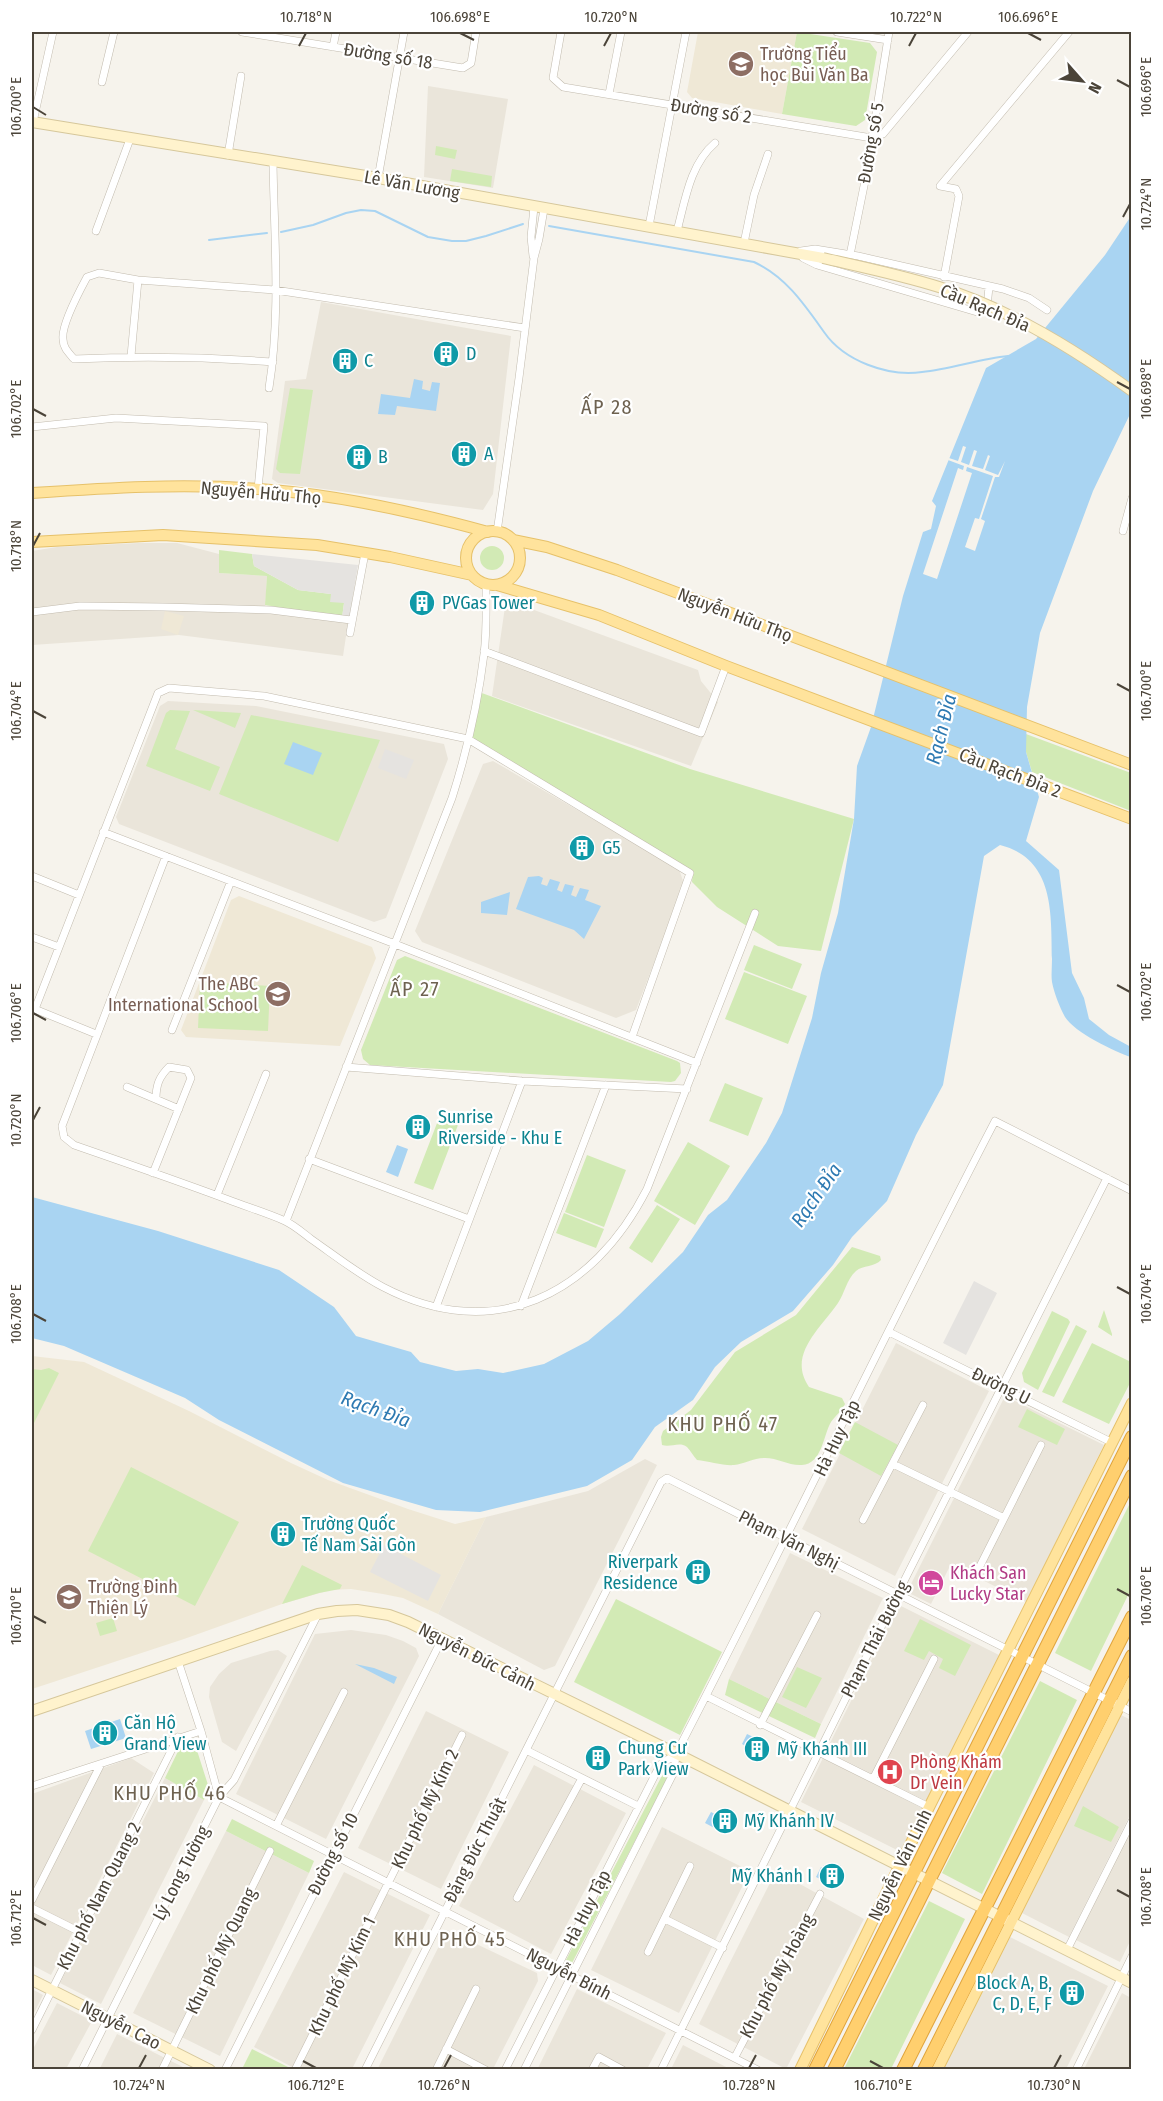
<svg xmlns="http://www.w3.org/2000/svg" width="1163" height="2101" viewBox="0 0 1163 2101" font-family="'Fira Sans Condensed',sans-serif">
<style>
.residential{fill:#eae5da}
.education{fill:#efe8d6}
.green{fill:#d2eab5}
.parking{fill:#e5e3e0}
.water{fill:#a9d4f2}
.pier{fill:#f6f3ec}
.lines{fill:none;stroke-linecap:round;stroke-linejoin:round}
.stream{stroke:#a9d4f2;stroke-width:2}
.street-casing{stroke:#c2bbae;stroke-width:8}
.secondary-casing{stroke:#d6c79b;stroke-width:12}
.primary-casing{stroke:#e6c16a;stroke-width:12}
.highway-casing{stroke:#e0a43c;stroke-width:14}
.street{stroke:#fff;stroke-width:7}
.secondary{stroke:#fff3cd;stroke-width:10}
.primary{stroke:#ffe39c;stroke-width:10}
.highway{stroke:#ffcf6e;stroke-width:12}
.secondary-bridge-casing{stroke:#d6c79b;stroke-width:12;stroke-linecap:butt}
.secondary-bridge{stroke:#fff3cd;stroke-width:10}
.ticks{fill:none;stroke:#4b4439;stroke-width:2}
.labels{text-anchor:middle;dominant-baseline:central;stroke-width:4.5;stroke-linejoin:round;paint-order:stroke}
.education-label{font-size:18px;fill:#785e54;stroke:#fff;text-anchor:start}
.street-label{font-size:18px;fill:#4b4439;stroke:#fff}
.culture-label{font-size:18px;fill:#0d838f;stroke:#fff;text-anchor:start}
.hotel-label{font-size:18px;fill:#b23c85;stroke:#fff;text-anchor:start}
.health-label{font-size:18px;fill:#be3a42;stroke:#fff;text-anchor:start}
.neighbourhood-label{font-size:20px;letter-spacing:1.5px;fill:#6e6250;stroke:#fff}
.water-label{font-size:20px;font-style:italic;fill:#2e7ab2;stroke:#fff}
.neatline{fill:none;stroke:#4b4439;stroke-width:2}
.ticks-label{font-size:15px;text-anchor:middle;fill:#4b4439}
</style>
<rect width="100%" height="100%" fill="#f6f3ec"/>
<path class="residential" d="M428,86l80,13 -15,89 -69,-11z
M321,302l190,34 -18,158 -10,16 -205,-27 -6,-4 13,-98 21,-2z
M139,543h38l42,11v19l48,3 -2,36 83,11 -5,33 -164,-21 -147,10v-94l25,-4z
M515,603l183,67 3,11 17,21 -27,64 -199,-70 13,-89z
M168,701l88,5 188,38 4,15 -62,159 -12,4 -255,-98 -3,-7 44,-111z
M493,761l186,108 5,15 -48,126 -20,8 -194,-76 -7,-11 68,-167z
M896,1343l93,48 -94,185 -93,-47z
M1005,1396l99,49 -78,157 -75,-38 -20,40 -24,-12z
M645,1459l12,6 -102,201 -11,4 -106,-56 48,-97 102,-26z
M790,1553l93,45 -62,126 -92,-45z
M899,1605l100,50 -73,146 -100,-50z
M351,1630l35,5 17,6 13,7 3,8 -93,183 -90,-45 79,-160z
M278,1650l9,6 -51,95 -14,-9 -13,-45 1,-10 9,-13 12,-11 39,-12z
M426,1711l83,41 -68,137 -83,-41z
M1121,1715l10,5v93l-62,124 -47,-24z
M131,1758l23,15 -103,202 -19,-10v-171z
M823,1758l99,50 -21,44 -100,-50z
M534,1765l92,48 -75,141 -92,-48z
M165,1778l39,22 -103,204 -41,-21z
M662,1827l88,44 -71,142 -88,-43z
M1131,1829v110l-11,23 -44,-22z
M226,1831l83,42 -89,183 -87,-43z
M776,1871l88,48 -78,150 -87,-45z
M344,1872l86,43 -78,154h-56l-42,-22z
M447,1930l90,43 1,8 -45,88 -116,1z
M1010,1937l98,49 -42,83 -123,1z
M32,1989l11,6 -11,22z
M577,1989l89,44 -19,36 -110,1z
M1122,1993l9,5v71h-47z
M57,2003l35,18 -26,48h-34v-18z
M117,2034l70,35 -88,1z
M683,2045l47,24h-59z"/>
<path class="education" d="M698,32h99l-15,82 -90,-16 -5,-6z
M165,611l19,5 -6,19 -17,-6z
M239,896l133,51 4,11 -36,88 -154,-9 -5,-7 50,-130z
M32,1356l52,6 105,49 102,52 37,17 80,29 47,15 31,-7 -48,97 -35,-16 -20,-4 -32,-5 -21,1 -48,14 -98,35 -152,50z"/>
<path class="green" d="M797,32l73,11 7,9 -12,68 -9,6 -74,-12z
M436,146l21,4 -2,9 -20,-4z
M452,169l40,7 -1,11 -41,-6z
M290,388l23,2 -13,84 -20,-1 -4,-4z
M480 558a12 12 0 1 1 24 0a12 12 0 1 1-24 0Z
M219,550l33,4 2,12 44,24 33,4 13,9 -2,15 -77,-13 2,-29 -48,-3z
M479,692l211,77 164,50 -33,132 -43,-5 -61,-39 -25,-25 1,-12 -3,3 -222,-134z
M170,710l20,1 -15,38 45,18 -10,24 -64,-25 20,-53z
M193,710l48,3 -6,15z
M251,715l129,25 -42,102 -119,-48z
M1026,734l105,39v38l-99,-39 -6,-20z
M754,945l48,19 -10,25 -48,-19z
M405,956l272,105 3,2 1,10 -6,8 -4,1 -301,-17 -7,-6 -2,-9 36,-90z
M744,972l63,24 -19,48 -63,-25z
M200,982l70,4 -2,45 -70,-3z
M725,1083l38,15 -15,38 -39,-15z
M439,1118l19,7 -25,65 -19,-7z
M688,1142l42,24 -35,59 -41,-24z
M587,1155l39,15 -22,57 -39,-15z
M657,1205l23,14 -28,44 -23,-15z
M564,1213l40,16 -8,19 -40,-15z
M852,1247l28,9 1,4c-6,7 -18,5 -25,11 -10,9 -11,22 -18,32 -18,26 -51,52 -29,84l33,11 3,6c-3,7 -9,11 -14,18 -8,14 -9,42 -29,43 -13,1 -24,-7 -37,-7 -11,0 -21,6 -31,7 -10,1 -26,-4 -37,-5 -4,-4 -6,-9 -10,-13 -8,-6 -16,1 -25,-2l-1,-8 2,-6 28,-21 44,-58 61,-37z
M1104,1310l8,24v2l-14,-9z
M1052,1311l16,8 2,3 -32,68 -14,-8 -2,-9z
M1076,1325l11,6 -33,66 -12,-5z
M1092,1343l39,19v19l-22,43 -47,-22z
M49,1368l10,5 -27,54v-58l9,1z
M1027,1409l38,20 -8,16 -39,-18z
M855,1422l43,23 -17,31 -42,-23z
M131,1467l108,55 -44,84 -107,-55z
M1131,1501v88l-40,82 -36,-18z
M302,1565l40,20 -2,4 -21,4 -37,11z
M616,1599l106,53 -42,83 -106,-53z
M113,1618l4,13 -17,5 -4,-13z
M920,1619l51,26 -16,31 -16,-8 4,-9 -14,-8 -5,9 -20,-9z
M797,1667l25,11 -16,30 -24,-11z
M729,1679l92,45 -6,14 -90,-43z
M1040,1681l37,19 -95,194 -40,-21z
M193,1738l16,50 -5,12 -39,-22 18,-37z
M667,1766l5,3 -100,194 -6,-3z
M1083,1806l36,21 -8,15 -37,-16z
M232,1819l82,42 -5,12 -83,-42z
M929,1901l36,18 -74,150h-47z
M252,2049l40,20h-50z"/>
<path class="parking" d="M252,554l106,11 -9,55 -7,-2 2,-15 -14,-1 1,-8 -33,-4 -44,-24z
M385,749l29,11 -8,19 -28,-11z
M974,1281l23,12 -31,62 -23,-12z
M384,1545l57,30 -13,26 -58,-29z"/>
<path class="water" d="M1131,216v196l-38,79 -53,142 -13,74 -1,45 13,45 -13,44 33,29 13,103 12,25 5,21 20,16 22,12v10c-16,-5 -57,-25 -66,-40 -5,-9 -11,-24 -13,-35 -1,-7 0,-15 0,-23 -1,-45 3,-100 -52,-114l-16,11 -41,229 -27,50 -29,66 -35,36 -19,28 -40,46 -52,31 -26,25 -22,33 -38,27 -23,33 -45,26 -107,26 -44,-2 -93,-27 -124,-63 -34,-22 -121,-52 -32,-8v-141l126,34 121,39 55,37 22,29 55,16 9,10 36,9 22,-2 25,4 41,-9 44,-23 32,-27 63,-62 25,-37 19,-15 39,-57 16,-30 30,-95 9,-45 17,-60 16,-94 3,-53 14,-39 32,-131 20,-64 8,-3 5,-23 -4,-5 54,-133 50,-29 69,-84z
M414,379l9,2 -1,8 8,2 2,-9 8,1 -4,28 -39,-5 -2,9 -17,-1 3,-20 29,4z
M293,742l29,11 -9,22 -29,-11z
M539,876l4,2 -2,6 6,2 3,-7 10,3 -3,8 5,2 3,-8 9,2 -3,9 5,2 4,-9 9,2 -4,10 16,6 -17,33 -10,-9 -58,-21 12,-32z
M510,892l-3,23 -26,-2v-11z
M397,1145l11,4 -10,28 -12,-5z
M355,1664l19,4 23,9 -3,7z
M120,1719l6,19 -35,11 -6,-18z
M747,1734l19,9 -6,11 -18,-10z
M711,1812l19,10 -6,11 -19,-10z
M821,1867l19,9 -6,10 -18,-9z"/>
<path class="pier" d="M963,446l3,1 -5,15 8,3 5,-15 3,1 -5,15 11,3 5,-14 2,1 -5,14 13,5 7,-14 -6,16h-4l-14,42 4,2 -10,30 -10,-4 10,-29 4,1 14,-43 -26,-9 -1,4 6,2 -35,106 -14,-5 35,-106 5,2 1,-4 -16,-6 1,-2 9,3z"/>
<g class="lines">
<path class="stream" d="M549,226l205,36c32,15 50,42 70,70 20,29 64,45 98,40 29,-3 57,-13 86,-16
M281,232l32,-7 33,-12 15,-3 14,1 53,26 24,4h14l20,-5 37,-12
M209,240l58,-7"/>
<g class="street-casing">
<path id="street" d="M242,32l221,36 8,-5 5,-31
M561,32l-8,46 10,9 309,51 11,-4 85,-102
M837,32l51,8
M333,47l3,-15
M102,82l12,-50
M609,94l12,-62
M33,122l20,-90
M228,155l13,-79
M378,178l26,-146
M649,226l37,-194
M96,231l34,-92
M677,231c8,-30 13,-67 38,-88
M744,243l10,-48 14,-41
M801,251l14,-2 43,7 145,33 26,9 18,12
M850,255l16,-79 23,-144
M533,256l-2,-19 3,-30
M803,258l14,7 160,47 5,-1 5,-4 2,-20
M944,277l15,-81 -3,-7 -16,-3 129,-154
M131,356l7,-76
M273,362c-67,-5 -132,-6 -199,-3 -5,-6 -11,-11 -11,-20 -2,-14 17,-49 24,-62l12,-4 39,7 137,10 250,38
M269,388c12,-75 5,-152 4,-227
M32,427l84,-9 148,8 -6,63
M1123,531l9,-33
M497,532l22,-154 15,-120 5,-19 5,-30
M32,612l48,-6 83,1 108,3 80,10
M350,633l15,-80
M484,651l217,82 25,-67
M103,832l292,112 302,119
M166,856l-104,270 2,11 10,8c52,18 104,36 155,55 18,7 38,13 56,21 9,4 18,12 26,18 23,16 47,35 72,48 111,58 210,8 264,-98l108,-276
M32,876l47,19
M32,937l27,10
M32,1008l64,26
M35,1009l123,-316 11,-5 95,8 204,43 222,134 -58,164
M172,1030l59,-149
M346,1067l176,14 165,8
M127,1087l52,22
M309,1159l160,60
M153,1173l38,-95 -4,-8 -18,-3c-10,10 -13,18 -13,32
M217,1195l49,-121
M286,1221l166,-423c15,-47 26,-95 32,-144 3,-23 2,-47 2,-69
M521,1306l85,-221
M436,1307l86,-226
M889,1332l222,110
M893,1464l111,54
M863,1520l60,-115
M979,1568l62,-123
M178,1661l23,70 18,66
M706,1696l223,111
M760,1725l57,-110
M526,1750l112,56
M873,1779l61,-120
M32,1786l169,-55
M219,1797l539,273
M276,1826l68,-134
M517,1898l65,-120
M32,1900l69,-136
M32,1908l48,24
M665,1919l58,29
M1067,1950l65,-129
M648,1952l42,-86
M32,2030l146,-293
M446,2049l40,21
M735,2057l85,-163
M82,2070l137,-273 15,-17 84,-166
M162,2070l108,-219
M225,2070l217,-431
M295,2070l167,-335
M365,2070l296,-588 6,-4 465,234
M436,2070l40,-81
M505,2070l155,-305 16,-11
M524,2070l150,-298 2,-18c109,-210 210,-423 319,-633l137,70
M592,2070l7,-13 24,13
M661,2070l236,-475 210,-417
M1076,2070l56,-114"/>
</g>
<g class="secondary-casing">
<path id="secondary" d="M32,122l346,56 445,80
M32,1711l286,-97 19,-3 20,-1 32,5 19,7 273,134 451,227
M32,1980l178,90"/>
</g>
<g class="primary-casing">
<path id="primary" d="M32,493c75,-5 151,-10 227,-4 76,5 156,23 229,43
M466 558a27 27 0 1 1 54 0a27 27 0 1 1-54 0Z
M513,540l34,7 70,23 515,195
M32,542l131,-7 154,10 73,12 82,18
M497,585l102,30 127,51 406,153
M800,2070l99,-203 233,-464
M937,2070l195,-389"/>
</g>
<g class="highway-casing">
<path id="highway" d="M815,2070l317,-633
M834,2070l298,-594
M903,2070l229,-453
M924,2070l208,-414"/>
</g>
<use href="#street" class="street"/>
<use href="#secondary" class="secondary"/>
<use href="#primary" class="primary"/>
<use href="#highway" class="highway"/>
<g class="secondary-bridge-casing">
<path id="secondary-bridge" d="M823,258c39,9 78,17 116,29 69,21 134,61 193,104"/>
</g>
<use href="#secondary-bridge" class="secondary-bridge"/>
</g>
<path class="ticks" d="M460,33l14,7M1028,33l13,7M299,46l7,-13M604,46l7,-13M909,46l7,-13M1117,80l13,7M33,107l13,8M1123,217l7,-13M1117,382l13,7M33,409l13,7M33,546l7,-13M1117,684l13,7M33,711l13,7M1117,985l13,7M33,1013l13,7M33,1120l7,-13M1117,1287l13,7M33,1314l13,7M1117,1589l13,7M33,1616l13,7M1117,1890l13,7M33,1918l13,7M303,2061l13,7M870,2061l13,7M139,2068l7,-13M444,2068l7,-13M749,2068l7,-13M1054,2068l7,-13"/>
<defs>
<g id="school-disc" transform="scale(1.35)"><circle r="9.5" fill="#8d6e63" stroke="#fff"/><path d="M0-5L7-2L0 1L-7-2ZM-4 1L0 2.5L4 1V4Q0 6-4 4Z" fill="#fff"/></g>
<g id="building-disc" transform="scale(1.35)"><circle r="9.5" fill="#0f9aa8" stroke="#fff"/><path d="M-4-6H4V6H1V3H-1V6H-4ZM-2.5-4.3h1.7v1.8h-1.7ZM.8-4.3h1.7v1.8H.8ZM-2.5-1h1.7V.8h-1.7ZM.8-1h1.7V.8H.8Z" fill="#fff"/></g>
<g id="hotel-disc" transform="scale(1.35)"><circle r="9.5" fill="#d1479c" stroke="#fff"/><path d="M-6-4.5h1.5V1H6V5H4.5V3h-9V5H-6ZM-4 0a1.8 1.8 0 1 1 3.6 0ZM.5 0V-2.5h3Q6-2.5 6 0Z" fill="#fff"/></g>
<g id="hospital-disc" transform="scale(1.35)"><circle r="9.5" fill="#e0444e" stroke="#fff"/><path d="M-5-5h3v3.5h4V-5h3V5h-3V1.5h-4V5h-3Z" fill="#fff"/></g>
</defs>
<g fill-rule="evenodd">
<use href="#school-disc" x="741" y="64"/>
<use href="#building-disc" x="446" y="354"/>
<use href="#building-disc" x="345" y="361"/>
<use href="#building-disc" x="464" y="454"/>
<use href="#building-disc" x="359" y="457"/>
<use href="#building-disc" x="422" y="603"/>
<use href="#building-disc" x="582" y="848"/>
<use href="#school-disc" x="278" y="994"/>
<use href="#building-disc" x="418" y="1127"/>
<use href="#building-disc" x="283" y="1534"/>
<use href="#building-disc" x="698" y="1572"/>
<use href="#hotel-disc" x="931" y="1583"/>
<use href="#school-disc" x="69" y="1597"/>
<use href="#building-disc" x="105" y="1733"/>
<use href="#building-disc" x="757" y="1749"/>
<use href="#building-disc" x="598" y="1758"/>
<use href="#hospital-disc" x="890" y="1772"/>
<use href="#building-disc" x="725" y="1821"/>
<use href="#building-disc" x="832" y="1876"/>
<use href="#building-disc" x="1072" y="1993"/>
</g>
<g class="labels">
<g class="education-label">
<text x="760" y="54">Trường Tiểu<tspan x="760" dy="21">học Bùi Văn Ba</tspan></text>
<text x="258" y="984" text-anchor="end">The ABC<tspan x="258" dy="21">International School</tspan></text>
<text x="88" y="1587">Trường Đinh<tspan x="88" dy="21">Thiện Lý</tspan></text>
</g>
<g class="street-label">
<text transform="translate(388 56) rotate(9)">Đường số 18</text>
<text transform="translate(711 111) rotate(9)">Đường số 2</text>
<text transform="translate(871 143) rotate(-80)">Đường số 5</text>
<text transform="translate(412 185) rotate(10)">Lê Văn Lương</text>
<text transform="translate(985 308) rotate(23)">Cầu Rạch Đỉa</text>
<text transform="translate(261 493) rotate(5)">Nguyễn Hữu Thọ</text>
<text transform="translate(735 615) rotate(21)">Nguyễn Hữu Thọ</text>
<text transform="translate(1010 773) rotate(21)">Cầu Rạch Đỉa 2</text>
<text transform="translate(1001 1386) rotate(26)">Đường U</text>
<text transform="translate(837 1438) rotate(-64)">Hà Huy Tập</text>
<text transform="translate(789 1540) rotate(27)">Phạm Văn Nghị</text>
<text transform="translate(875 1639) rotate(-63)">Phạm Thái Bường</text>
<text transform="translate(477 1657) rotate(27)">Nguyễn Đức Cảnh</text>
<text transform="translate(425 1809) rotate(-64)">Khu phố Mỹ Kim 2</text>
<text transform="translate(475 1850) rotate(-63)">Đặng Đức Thuật</text>
<text transform="translate(333 1854) rotate(-63)">Đường số 10</text>
<text transform="translate(900 1865) rotate(-64)">Nguyễn Văn Linh</text>
<text transform="translate(181 1873) rotate(-63)">Lý Long Tường</text>
<text transform="translate(99 1896) rotate(-63)">Khu phố Nam Quang 2</text>
<text transform="translate(587 1908) rotate(-63)">Hà Huy Tập</text>
<text transform="translate(221 1951) rotate(-64)">Khu phố Mỹ Quang</text>
<text transform="translate(569 1974) rotate(27)">Nguyễn Bính</text>
<text transform="translate(342 1976) rotate(-64)">Khu phố Mỹ Kim 1</text>
<text transform="translate(777 1976) rotate(-62)">Khu phố Mỹ Hoàng</text>
<text transform="translate(121 2025) rotate(27)">Nguyễn Cao</text>
</g>
<g class="culture-label">
<text x="466" y="354">D</text>
<text x="364" y="361">C</text>
<text x="484" y="454">A</text>
<text x="378" y="457">B</text>
<text x="442" y="603">PVGas Tower</text>
<text x="602" y="848">G5</text>
<text x="438" y="1117">Sunrise<tspan x="438" dy="21">Riverside - Khu E</tspan></text>
<text x="302" y="1524">Trường Quốc<tspan x="302" dy="21">Tế Nam Sài Gòn</tspan></text>
<text x="678" y="1562" text-anchor="end">Riverpark<tspan x="678" dy="21">Residence</tspan></text>
<text x="124" y="1723">Căn Hộ<tspan x="124" dy="21">Grand View</tspan></text>
<text x="618" y="1748">Chung Cư<tspan x="618" dy="21">Park View</tspan></text>
<text x="777" y="1749">Mỹ Khánh III</text>
<text x="744" y="1821">Mỹ Khánh IV</text>
<text x="812" y="1876" text-anchor="end">Mỹ Khánh I</text>
<text x="1052" y="1983" text-anchor="end">Block A, B,<tspan x="1052" dy="21">C, D, E, F</tspan></text>
</g>
<g class="hotel-label">
<text x="950" y="1573">Khách Sạn<tspan x="950" dy="21">Lucky Star</tspan></text>
</g>
<g class="health-label">
<text x="910" y="1762">Phòng Khám<tspan x="910" dy="21">Dr Vein</tspan></text>
</g>
<g class="neighbourhood-label">
<text x="607" y="407">ẤP 28</text>
<text x="415" y="989">ẤP 27</text>
<text x="723" y="1424">KHU PHỐ 47</text>
<text x="170" y="1793">KHU PHỐ 46</text>
<text x="450" y="1939">KHU PHỐ 45</text>
</g>
<g class="water-label">
<text transform="translate(941 729) rotate(-76)">Rạch Đỉa</text>
<text transform="translate(816 1195) rotate(-55)">Rạch Đỉa</text>
<text transform="translate(376 1409) rotate(20)">Rạch Đỉa</text>
</g>
</g>
<rect width="1163" height="2101" fill="none" stroke="#ffffff" stroke-width="66"/>
<g transform="translate(1082 81) rotate(118)" stroke="#ffffff" stroke-width="4.5" paint-order="stroke">
<path d="M0-4.5L10 22L0 15L-10 22Z" fill="#4b4439"/>
<text y="-9" font-size="16" font-weight="bold" text-anchor="middle" fill="#4b4439">N</text>
</g>
<rect x="33" y="33" width="1097" height="2035" class="neatline"/>
<g class="ticks-label">
<text x="306" y="22">10.718°N</text>
<text x="460" y="22">106.698°E</text>
<text x="611" y="22">10.720°N</text>
<text x="916" y="22">10.722°N</text>
<text x="1028" y="22">106.696°E</text>
<text transform="translate(1146 87) rotate(-90)" y="5">106.696°E</text>
<text transform="translate(16 107) rotate(-90)" y="5">106.700°E</text>
<text transform="translate(1146 204) rotate(-90)" y="5">10.724°N</text>
<text transform="translate(1146 389) rotate(-90)" y="5">106.698°E</text>
<text transform="translate(16 409) rotate(-90)" y="5">106.702°E</text>
<text transform="translate(16 546) rotate(-90)" y="5">10.718°N</text>
<text transform="translate(1146 691) rotate(-90)" y="5">106.700°E</text>
<text transform="translate(16 711) rotate(-90)" y="5">106.704°E</text>
<text transform="translate(1146 992) rotate(-90)" y="5">106.702°E</text>
<text transform="translate(16 1013) rotate(-90)" y="5">106.706°E</text>
<text transform="translate(16 1120) rotate(-90)" y="5">10.720°N</text>
<text transform="translate(1146 1294) rotate(-90)" y="5">106.704°E</text>
<text transform="translate(16 1314) rotate(-90)" y="5">106.708°E</text>
<text transform="translate(1146 1596) rotate(-90)" y="5">106.706°E</text>
<text transform="translate(16 1616) rotate(-90)" y="5">106.710°E</text>
<text transform="translate(1146 1897) rotate(-90)" y="5">106.708°E</text>
<text transform="translate(16 1918) rotate(-90)" y="5">106.712°E</text>
<text x="139" y="2090">10.724°N</text>
<text x="316" y="2090">106.712°E</text>
<text x="444" y="2090">10.726°N</text>
<text x="749" y="2090">10.728°N</text>
<text x="883" y="2090">106.710°E</text>
<text x="1054" y="2090">10.730°N</text>
</g>
</svg>
